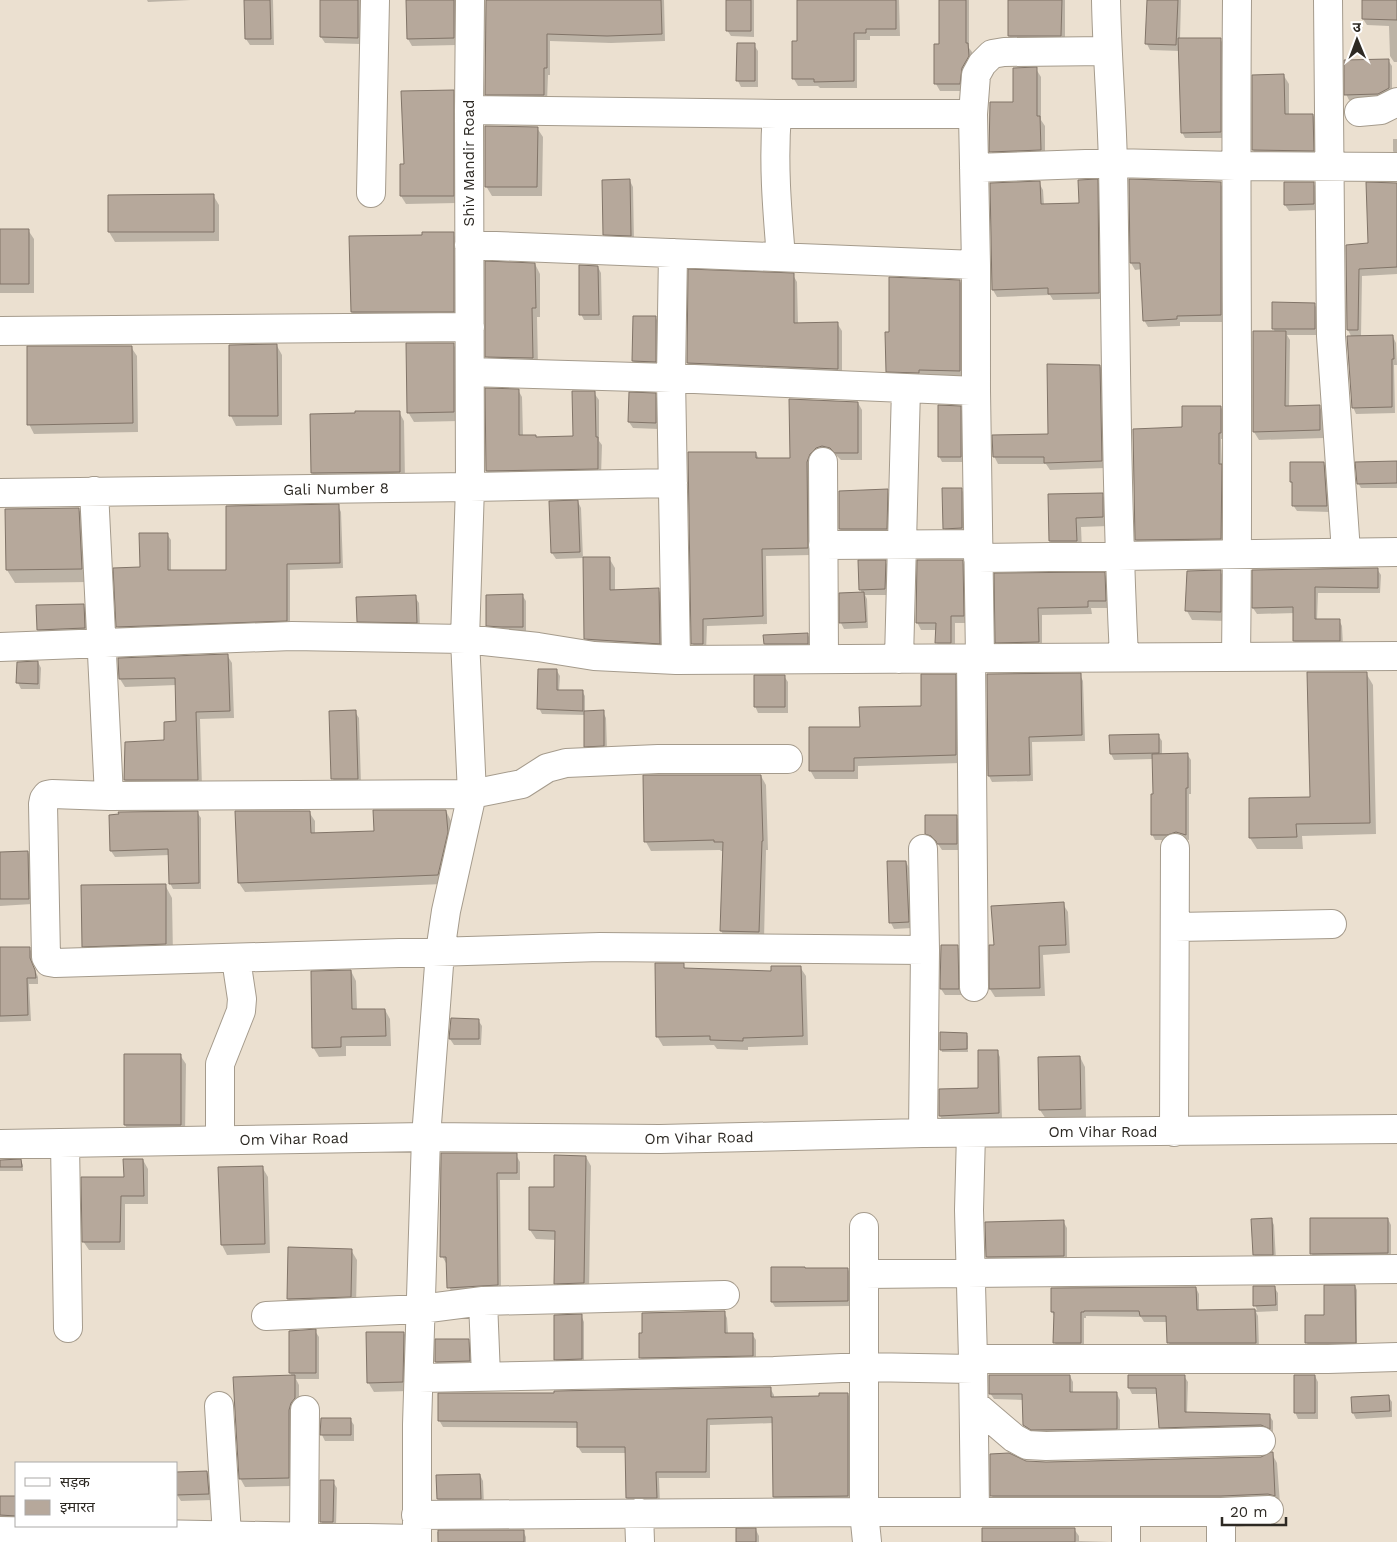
<svg xmlns="http://www.w3.org/2000/svg" width="1397" height="1542" viewBox="0 0 1397 1542" font-family="'Work Sans','Noto Sans Devanagari',sans-serif">
<style>
.shadow{fill:#0003}
.building{fill:#b6a89b;stroke:#817468}
.lines{fill:none;stroke-linecap:round;stroke-linejoin:round}
.minor-casing{stroke:#a59b8c;stroke-width:30}
.minor{stroke:#fff;stroke-width:28}
.labels{text-anchor:middle;dominant-baseline:central;stroke-width:4;stroke-linejoin:round;paint-order:stroke}
.street-label{font-size:15px;fill:#2d2923;stroke:#fff}
</style>
<rect width="100%" height="100%" fill="#ebe0d0"/>
<path class="shadow" d="M147,0h44l-43,2z
M245,0h28l1,45h-24l-4,-6z
M322,0h39v44l-36,-1 -4,-6z
M407,0h54l-4,45 -45,1 -4,-7z
M487,0h177l1,41 -54,2 -61,-2v34h-2l-1,27h-57l-4,-8z
M727,0h27v37l-23,-1 -4,-6z
M798,0h101l1,36h-30v4h-13v48h-37l-2,-2h-20l-4,-7 4,-36z
M941,0h28v48l3,4v12l-9,27h-23l-4,-7 -1,-39h6z
M1009,0h56v43h-52l-4,-7z
M1148,0h33l-1,39h40l4,6v93h-39l-3,-6 -2,-81 -30,-1 -3,-6z
M1363,0h34v62h-3l-4,-6 -1,-30 -22,-1 -4,-6z
M754,45l4,6v36h-17l-3,-6z
M1388,60l4,6v29l-11,5h-32l-3,-6z
M1036,69l5,8v43l4,6v32l-49,2 -5,-9 23,-48z
M1253,76h31l5,8v31h24l5,9v35h-60l-5,-9z
M453,91l4,8v104l-51,1 -5,-8 4,-31z
M537,128l6,9 -1,59h-50l-6,-10z
M1393,139h4v19l-4,-7z
M1097,180l4,7 2,112 -50,1 -3,-5 -53,2 -4,-7 -2,-106 48,-1 4,7 1,15 36,-1z
M630,181l3,6 1,54 -27,-1 -3,-6z
M1220,183l4,7v132h-44v4l-32,1 -4,-7 -2,-51 -7,1 -4,-7z
M1313,183l4,6v21l-28,1 -4,-6z
M1397,184v90l-35,2 -1,61h32l3,6 1,22h-3l1,48 -39,1 -3,-7 -1,-69 -4,-8 -1,-84 23,-1z
M213,195l6,10v36l-104,1 -6,-10v-36z
M0,230h28l6,9v54h-34z
M453,233l5,10 1,78 -102,1 -5,-10 -2,-74 74,-1z
M535,264l5,10v43h-3l1,50 -46,-1 -5,-10z
M598,267l3,6 1,47h-18l-3,-6z
M793,275l4,7 1,42 39,-1 5,8v45l-150,-6 -4,-7z
M960,281l3,6v90h-72l-4,-6z
M1314,304l4,6v25h-31l3,5 -1,67 30,-1 5,9v23l-65,2 -5,-8 21,-100 -2,-4z
M656,318l3,6 -1,44 -21,-1 -4,-6z
M453,344l6,9v68l-45,1 -6,-10z
M231,346h46l5,9v70l-46,1 -5,-10z
M131,347l6,9 1,76 -104,2 -5,-10z
M1100,366l4,7 1,95 -55,2 -4,-6h-48l-4,-8 56,-21z
M518,390l4,7 1,39 13,2h38l20,-45 5,7v41l3,4 -1,31 -110,2 -4,-7z
M630,394h25l3,7 1,28 -26,-1 -4,-6z
M858,403l4,7v50h-21l-5,-5 -9,-1 -16,101 -45,1 1,68 -60,2 -1,25h-9l-4,-7 63,-191 3,6 33,1z
M960,407l3,6 1,49h-22l-3,-6z
M1221,407l3,6v26h-3l1,28 2,4v74l-84,1 -4,-6 48,-112z
M399,412l5,9 1,60 -87,2 -6,-10 -1,-58z
M1397,462v26h-36l-3,-5z
M1323,463l4,6 3,43 -33,-1 -4,-6v-20l-2,-3z
M961,489l4,6v39h-17l-4,-6z
M887,490l5,10v38h-46l-6,-9z
M1102,494l5,9 1,23 -27,1 1,23h-26l-6,-9z
M578,502l3,6 2,50 -27,1 -4,-6z
M338,506l3,6 2,56 -53,2v56l-169,7 -3,-6 23,-59 26,-34 4,6v32l56,-1z
M78,509l8,13 3,60 -74,1 -8,-13 -1,-60z
M609,558l6,10v23l43,-2 6,10 1,54 -74,-5 -5,-10z
M885,561l4,7 -1,27h-23l2,4 1,29 -24,1 -3,-6v-29l21,-1 -2,-4z
M962,561l5,8 1,54h-13v27h-14l-4,-7v-13h-16l-4,-8z
M1377,569l4,6 -1,18h-62l-1,27h22l3,6 1,20h-45l-4,-5 1,-28 -38,1 -4,-6 1,-37z
M1220,571l6,10v40l-34,-1 -5,-9z
M1104,573l4,7 1,28h-18l1,6 -50,1v34h-41l-4,-7 -1,-67z
M522,595l4,6v32l-35,-2 -3,-6z
M415,597l4,6 1,25 -58,-1 -4,-6z
M83,605l4,6 1,23 -46,2 -4,-6z
M808,635l3,6v8l-43,1 -3,-6z
M227,655l5,8 2,55 -34,1 2,68 -72,1 -5,-8 41,-38 11,-19 -1,-38 -51,2 -5,-8 -1,-20z
M38,662l3,6 -1,21h-19l-3,-6z
M557,671l3,5 -1,15h23l3,5v16h18l3,6 1,33 -18,1 -3,-6 -1,-31 -43,-1 -3,-6z
M1366,673l7,12 3,149 -74,2 1,13h-46l-7,-11 61,-40z
M955,675l5,9 1,79 -103,3v13h-43l-5,-9 51,-42 61,-21z
M988,675h92l3,6 2,60 -53,1 1,39 -41,1 -3,-6z
M784,676l4,6v31h-30l-3,-7z
M355,712l4,6 2,67h-25l-3,-6z
M1158,735l4,6v14l25,-1 4,6v34h-2v46l-9,-2 -9,2h-16l-3,-6 2,-38 -1,-37 -39,1 -3,-6v-18z
M761,776l5,9 2,65h-2l-2,91 -37,-1 -6,-9 3,-80h-3l-1,-1 -69,1 -5,-9z
M446,811l5,10 1,21 -9,42 -198,8 -6,-9 70,-71 6,9v13l60,-2z
M197,812l4,6v71h-28l-3,-6v-28l-55,2 -4,-6z
M956,816l4,6v28h-18l-6,-9 -6,-1 -4,-7z
M28,852l3,6 1,46 -32,2v-53z
M906,862l3,6 3,60 -18,1 -3,-6z
M165,885l7,13 1,59 -83,2 -7,-13z
M1063,904l5,8 2,41 -27,2 2,41 -50,1 -5,-8 5,-43z
M957,946l4,6 1,43h-17l-4,-6z
M29,948l4,6v11l5,12v7h-9l2,37 -31,1v-73z
M683,965l3,5 86,3 28,-6 6,9 2,69 -60,2v3l-31,-1 -3,-4 -51,1 -6,-10z
M351,971l5,10 1,29h28l5,9 1,27h-45v10l-27,1 -6,-10z
M452,1020h26l4,6 -1,19h-27l-4,-6z
M966,1034l2,2v16h-26l-1,-3z
M997,1051l3,6 2,62 -58,3 -4,-6v-25l40,-2z
M126,1055h54l6,9 -1,71h-54l-6,-10z
M1080,1057l5,10 1,52h-40l-6,-9z
M442,1154l74,1 4,7v18h-20l1,112 -48,2 -4,-7 -1,-24h-2l-4,-7z
M586,1157l5,9 -2,126 -28,1 -5,-10v-43l-20,-1 -6,-9 25,-42z
M143,1160l5,9v35h-23v46h-36l-6,-9z
M0,1161h21l2,4v6h-23z
M262,1167l6,10 2,76 -43,2 -5,-10 -2,-76z
M1271,1219l3,6 2,35h-19l-3,-6z
M1388,1219l3,6v34l-76,1 -3,-6z
M1063,1221l4,7v34l-76,1 -4,-6z
M290,1249l61,1 6,10 -1,46 -62,2 -6,-9z
M848,1269l2,5v32l-75,1 -3,-5z
M1355,1286l2,4v56l-48,1 -2,-4v-26h19z
M1274,1287l4,6v18l-22,1 2,4 1,33h-87l-3,-6 -1,-21h-24l-3,-5 -55,-1v2h-2v31h-26l-3,-6v-26l-3,-5 144,-24 3,6v18l58,-2 -2,-5z
M724,1312l3,6 1,16h24l4,6v21l-112,2 -3,-5 2,-24z
M581,1315l3,7v43h-25l-4,-6z
M315,1331l4,6v42h-23l3,6v22l-6,79 -48,1 -5,-9 52,-102 -2,-3v-41z
M404,1333l5,9 -1,49 -34,1 -6,-10z
M468,1340l4,6 1,21 -34,1 -3,-6z
M1070,1376l3,6v11l44,1 3,6v34l-84,1 -8,-4 -4,-6v-25l-30,-1 -4,-6z
M1129,1376h55l4,6 -1,31 82,2 4,6v13l-8,-3 -102,2 -3,-6 -2,-33h-26l-3,-6z
M1315,1376l3,6v37h-20l-3,-7z
M770,1388l4,7v3h47l27,-4 3,7v102h-73l-4,-6v-74l-64,2v53h-51l1,26h-29l-4,-6 -1,-45h-44l-4,-6v-19l-135,-1 -4,-7 117,-26z
M1388,1396l4,6v15l-36,2 -3,-6z
M350,1419l4,6v16h-29l-3,-6z
M1272,1454l5,9 3,41 -283,1 -5,-9 -1,-41 34,7 21,1 216,-5z
M207,1472l3,6 2,22 -31,1 -4,-6z
M480,1475l3,6 1,24h-43l-3,-6z
M333,1482l4,6 -1,39h-12l-3,-6z
M0,1497h16v24h-16z
M1074,1529l5,7v5l31,1h-127z
M756,1530l3,6v6h-22z
M523,1531l3,6v5h-88l-1,-10z"/>
<path class="building" d="M244,0h26l1,39h-26z
M320,0h38v38l-38,-1z
M406,0h48v38l-47,1z
M486,0h175l1,34 -55,2 -60,-2v34h-3v27h-59z
M726,0h25v31h-25z
M797,0h99v29h-30v4h-12v48l-40,1v-3h-22v-38h5z
M939,0h27v43h2l1,13 -7,12 -2,16h-26v-40h5z
M1008,0h54l-1,36h-53z
M1147,0h31l-2,45 -31,-1z
M1362,0h35v20l-35,-1z
M1178,38h43v94l-40,1z
M737,43h18v38h-19z
M1389,59v29l-11,6 -34,1v-35z
M1037,67v49h3l1,34 -52,2 1,-50h23v-34z
M1284,74l1,40h28l1,37 -62,-1v-75z
M454,90v106h-54v-32h4l-3,-73z
M485,126l53,1 -1,60h-52z
M630,179l1,57 -28,-1 -1,-55z
M1098,179l1,114 -51,1v-6l-56,2 -2,-107 50,-2 1,23 38,-1 -1,-23z
M1129,179l92,3v133l-44,1v3l-34,2 -3,-58h-10z
M1284,182h30v22l-30,1z
M1366,182l31,1v84l-38,2 -1,61h-11l-1,-85 22,-2z
M214,194v38h-106v-37z
M0,229h29v55h-29z
M422,232h32v80h-103l-2,-76 73,-1z
M485,261l50,2 1,45h-4l1,50 -48,-1z
M579,265l19,1 1,49h-20z
M688,269l106,4v50l44,-1v47l-151,-6z
M889,277l71,3v91l-41,-1v3l-33,-1 -1,-40h4z
M1272,302l43,1v26h-43z
M633,316h23v46l-24,-1z
M1253,331h33l-1,75 35,-1v25l-67,2z
M1393,335l1,24h-2v48l-40,1 -5,-72z
M406,343h48v69l-47,1z
M277,344l1,72h-49v-71z
M27,346h105l1,77 -106,2z
M1047,364l53,1 2,96 -58,2v-6h-51l-1,-22 56,-1z
M485,388l34,1v46h17v2l37,-1 -1,-45h23l1,46h2v32l-112,2z
M629,392l27,1v30l-28,-1z
M789,399l69,3v51h-23l-5,-5 -8,-2 -6,2 -6,6 -3,8 1,86 -46,1 1,67 -60,3v25h-12l-3,-192h68v6h34z
M938,405l23,1v51h-23z
M1182,406h39v27h-2v31h3l-1,75 -86,1 -2,-111 49,-2z
M355,411h45v61l-89,1 -1,-59 45,-1z
M1397,461v22l-40,1 -2,-22z
M1290,462h34l3,44h-35v-24h-2z
M942,488h20v40l-19,1z
M888,489l-1,40h-48v-38z
M1103,493v24l-27,1 1,23h-28l-1,-47z
M578,500l2,52 -29,1 -2,-52z
M339,504l1,59 -53,1v57l-171,6 -3,-59 27,-1 -1,-34h29v37h58v-64z
M79,508l3,61 -76,1 -1,-61z
M583,557h27v33l49,-2 1,56 -76,-5z
M858,560h28l-1,29 -26,1z
M917,560h46l1,56h-13v27h-16l1,-20h-20z
M1378,568v20l-63,-1v32h25v22h-47v-34l-41,1v-38z
M1221,570v42l-36,-1 2,-40z
M1105,572l1,29h-18v6l-50,1 1,34 -44,1 -1,-70z
M864,592l2,30 -27,1v-30z
M523,594v33h-22l-15,-1v-31z
M416,595l1,28 -60,-1 -1,-25z
M84,604l1,24 -48,2 -1,-25z
M808,633v11h-44l-1,-9z
M228,654l2,57 -34,1 2,68h-74l1,-38 39,-2v-18l12,-1 -1,-43 -56,1 -1,-21z
M38,661v23l-22,-1 1,-21z
M538,669h19v21h26v21l-46,-2z
M1307,672h60l3,151 -74,1 1,13 -48,1v-40l61,-1z
M1081,673l1,62 -53,2 1,38 -42,1 -1,-102z
M921,674h35v81l-102,3v13h-45v-44h51l-1,-20 62,-1z
M754,675h31v32h-31z
M356,710l2,69h-27l-2,-68z
M604,710v36l-20,1v-36z
M1159,734v19l-49,1 -1,-19z
M1188,753v35h-2v47l-10,-3 -9,3h-16v-41h2l-1,-40z
M643,775h118l2,66h-1l-3,91 -39,-1 3,-89h-9v-2l-70,2z
M373,810h73l2,22 -10,43 -200,8 -3,-72h75l1,22 63,-2z
M198,811l1,72 -30,1 -1,-35 -58,2 -1,-36 10,-1 -1,-2z
M925,815h32v29h-20l-1,-3 -5,-5 -6,-2z
M28,851l1,48h-29v-47z
M887,861h19l3,61 -20,1z
M166,884v60l-84,3 -1,-62z
M1064,902l2,43 -27,1 1,42 -51,1v-44h5l-3,-39z
M941,945h17l1,44h-19z
M0,947h30v11l5,12 1,8h-9l1,37 -28,1z
M655,963h29v5l87,3v-5h30l2,70 -60,2v3l-33,-1v-4l-54,1z
M351,970l1,39h33l1,27 -45,1v10l-29,1 -1,-77z
M451,1018l28,1v20h-30z
M940,1032l27,1v16l-27,1z
M978,1050h20l1,63 -60,3v-27l39,-1z
M124,1054h57v71h-57z
M1080,1056l1,53 -42,1 -1,-53z
M441,1153h76v20h-20l1,112 -51,3 -1,-31h-6z
M554,1155l32,1 -2,127 -30,1 1,-53 -26,-1v-43h25z
M21,1159l1,8h-22v-7z
M123,1159h20l1,37h-23l-1,46h-38l-1,-65h43z
M263,1166l2,78 -44,1 -3,-78z
M1272,1218l1,37h-20l-2,-36z
M1310,1218h78v35l-78,1z
M1064,1220v36l-78,1 -1,-35z
M288,1247l64,2 -1,48 -64,2z
M771,1267h34v1h43v33l-77,1z
M1324,1285h31l1,58h-51v-28h19z
M1253,1286h22l1,19 -23,1z
M1196,1287l1,23 58,-1 1,34h-89l-1,-27h-26l-1,-5h-55v1h-3v31h-28l1,-31h-3v-24z
M725,1311v22h28v23l-114,2v-25h3v-20z
M582,1314v45l-28,1v-45z
M316,1329v44h-27v-42z
M366,1332h38l-1,50 -36,1z
M435,1339h34l1,22 -35,1z
M295,1375v23l-4,5 -2,7v68l-50,1 -6,-102z
M989,1375h81v17h47v37l-86,1 -8,-5 -1,-31h-33z
M1128,1375h57v37l85,2v15l-9,-4 -102,3 -3,-40h-28z
M1294,1375h21v38h-21z
M771,1387v10l48,-1v-3h29v103l-75,1 -1,-80 -65,2 -1,53h-50l1,26h-31l-1,-51h-48v-25l-139,-1v-28h116v-2z
M1389,1395l1,16 -38,2 -1,-16z
M321,1418h30v17h-31z
M1271,1452h2l2,44 -7,-2 -47,2h-231v-42l19,-1 17,8 20,1 215,-5z
M207,1471l2,23 -33,1v-23z
M480,1474l1,25h-44l-1,-24z
M320,1480h14l-1,42h-13z
M0,1496h16v20l-16,-1z
M736,1528h20v14h-20z
M982,1528h93v14h-93z
M438,1530h86v12h-86z"/>
<g class="lines">
<g class="minor-casing">
<path id="minor" d="M1106,0c1,56 6,111 7,166 3,164 3,327 11,491
M1328,0l3,336 15,216
M469,110l308,4h196
M1359,112l22,-2 16,-8
M777,114c-4,48 0,95 4,143
M974,168l139,-5 122,3 162,1
M371,193l4,-193
M469,245l507,20
M673,253l-2,125 5,282
M0,331l470,-4
M470,372l201,6 305,13
M823,462l1,197
M94,491l15,305
M0,493l470,-6 203,-4
M823,545l155,-1
M978,558l419,-6
M0,647l292,-11 173,3 73,8 56,9 82,4 721,-4
M1236,656c3,-218 -1,-437 1,-656
M971,658l3,329
M980,658l-4,-267v-126l-3,-151 3,-39 6,-11 10,-10 12,-2 103,-1
M899,659l7,-271
M788,759h-130l-92,4 -19,5 -25,16 -50,10 -363,2 -57,-2 -5,1 -3,4 -1,5 3,153 3,5 6,1 545,-16 325,3
M923,849l2,101 -2,183
M1175,927l157,-3
M1174,1132l1,-284
M971,1133l-2,77 4,149 2,153
M220,1140v-76l21,-53 1,-12 -6,-40
M65,1143l3,185
M0,1144l426,-7 234,2 263,-6 474,-4
M864,1227v285l3,30
M864,1274l533,-5
M483,1301l3,75
M266,1316l155,-7 62,-8 242,-6
M973,1359h355l69,-2
M419,1378l355,-7 90,-4 109,2
M974,1404l40,34 13,7 19,1 215,-5
M219,1406l8,129
M1126,1512v30
M1221,1512v30
M639,1513l1,29
M416,1515l448,-3h357l48,-2
M0,1531l417,8
M304,1536l1,-126
M417,1542v-117l9,-288 14,-185 6,-41 26,-117 -7,-155 5,-152 -1,-377 1,-110"/>
</g>
<use href="#minor" class="minor"/>
</g>
<g class="labels">
<g class="street-label">
<text transform="translate(469 163) rotate(-90)">Shiv Mandir Road</text>
<text transform="translate(336 489) rotate(-1)">Gali Number 8</text>
<text x="1103" y="1132">Om Vihar Road</text>
<text transform="translate(699 1138) rotate(-1)">Om Vihar Road</text>
<text transform="translate(294 1139) rotate(-1)">Om Vihar Road</text>
</g>
</g>
<rect x="15" y="1462" width="162" height="65" fill="#ffffff" stroke="#aba9a7"/>
<rect x="25" y="1478" width="25" height="8" fill="#ffffff" stroke="#aba9a7"/>
<text x="60" y="1487" font-size="15" fill="#2d2923">सड़क</text>
<rect x="25" y="1500" width="25" height="15" fill="#b6a89b" stroke="#aba9a7"/>
<text x="60" y="1512" font-size="15" fill="#2d2923">इमारत</text>
<g transform="translate(1357 40) rotate(359)" stroke="#ffffff" stroke-width="4" paint-order="stroke">
<path d="M0-4L9 19L0 12L-9 19Z" fill="#2d2923"/>
<text y="-8" font-size="14" font-weight="bold" text-anchor="middle" fill="#2d2923">उ</text>
</g>
<path d="M1222 1517v8h64v-8" fill="none" stroke="#2d2923" stroke-width="2.5"/>
<text x="1230" y="1517" font-size="15" fill="#2d2923" stroke="#ffffff" stroke-width="4" paint-order="stroke">20 m</text>
</svg>
